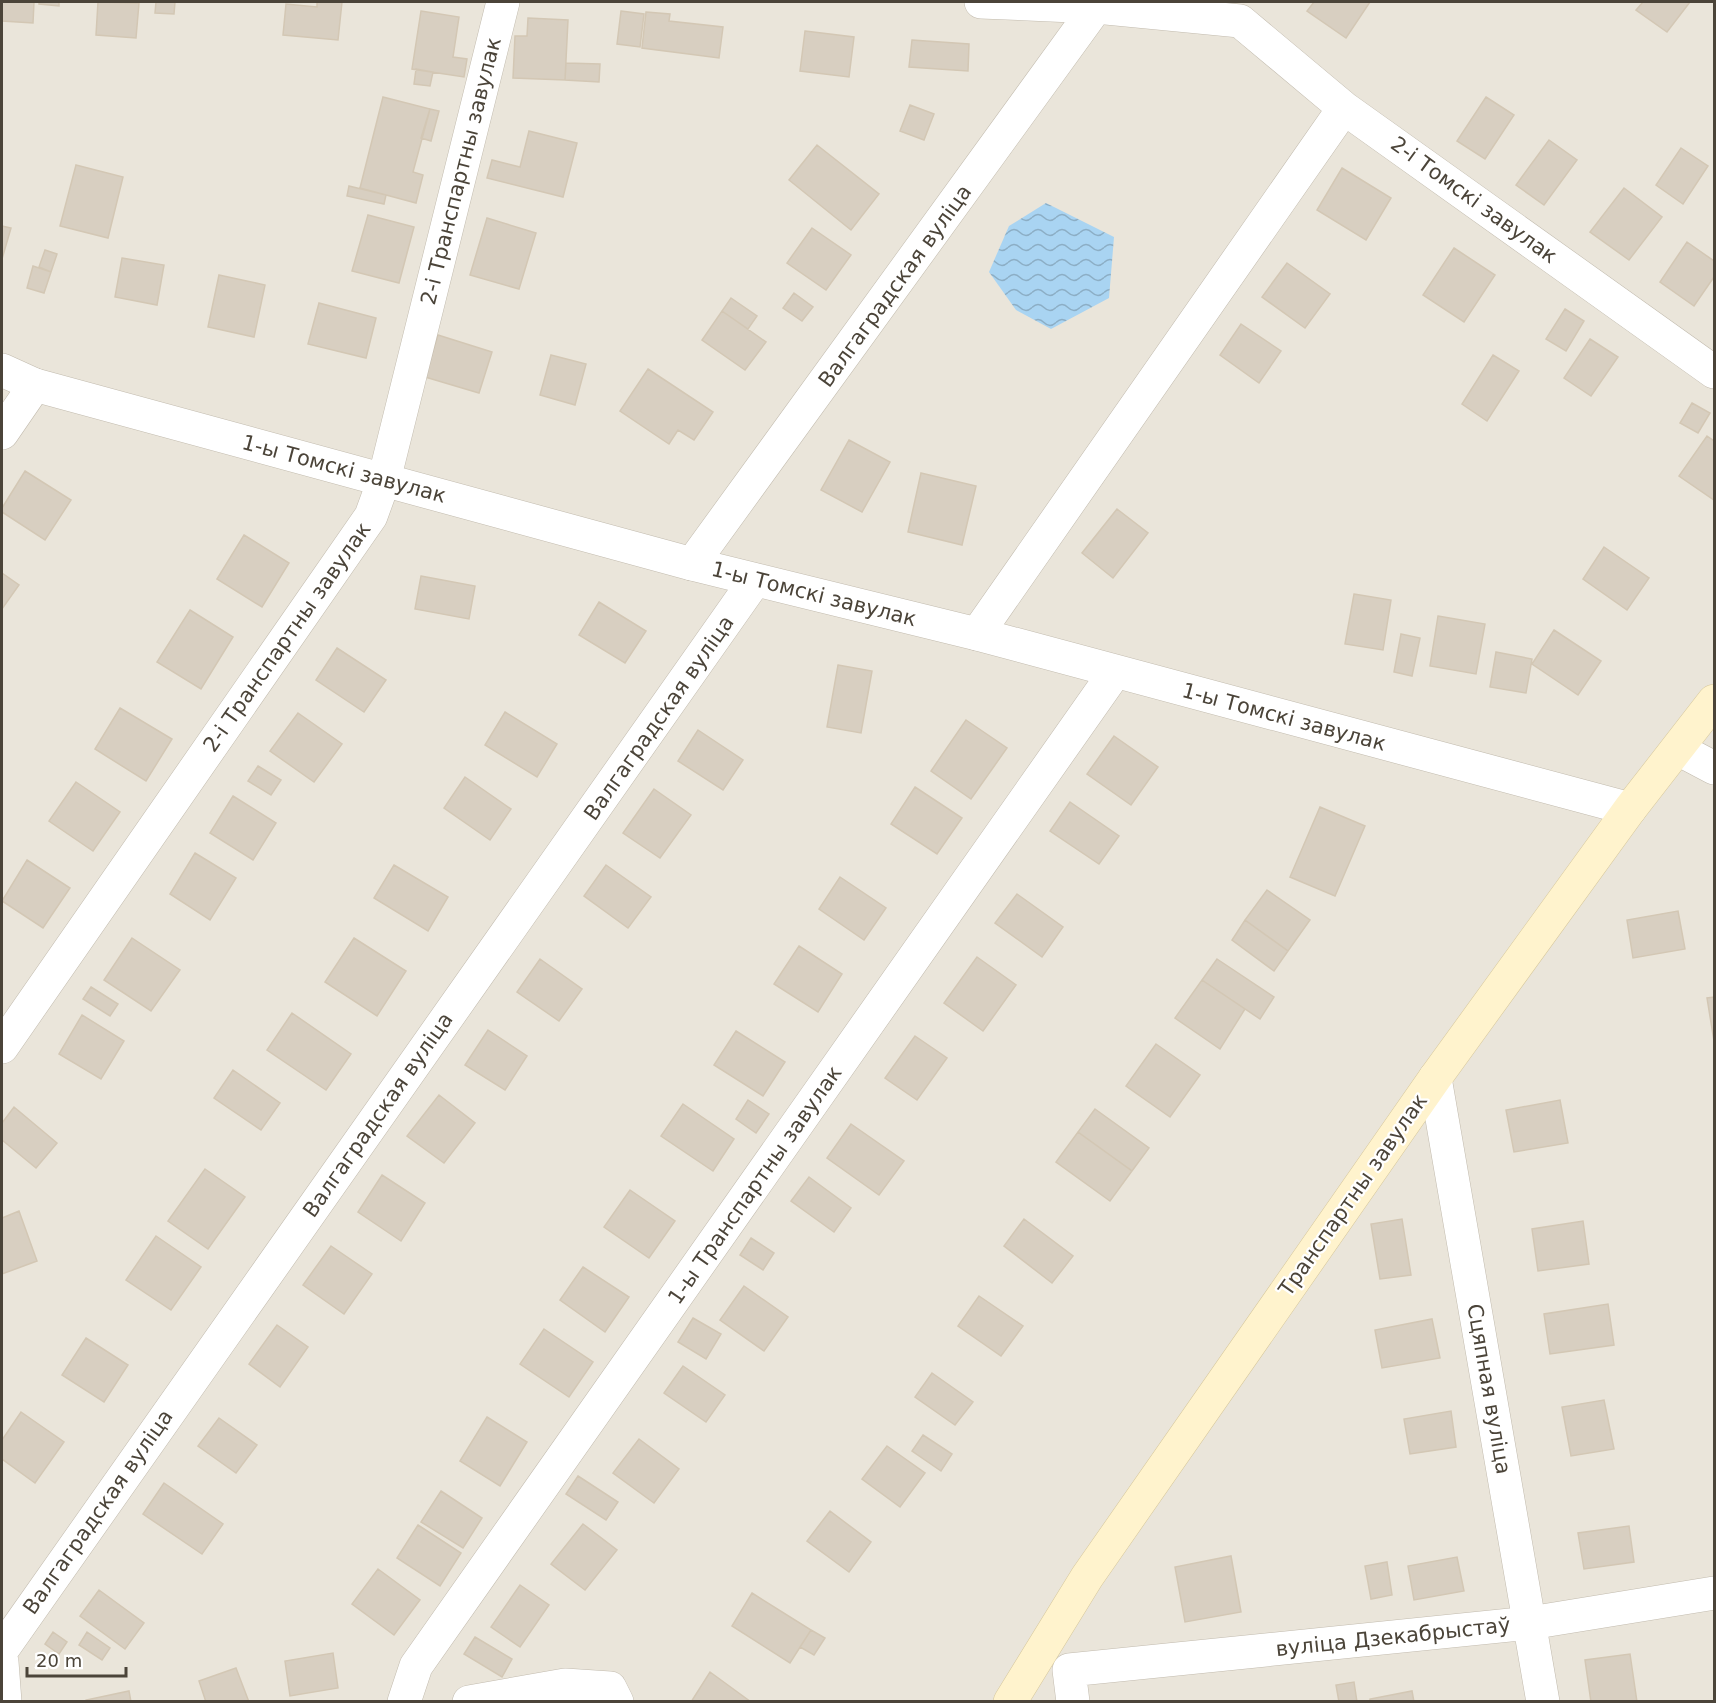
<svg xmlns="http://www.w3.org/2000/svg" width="1716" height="1703" viewBox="0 0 1716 1703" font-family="'DejaVu Sans',sans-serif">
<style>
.residential{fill:#eae5da}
.water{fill:url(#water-waves)}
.building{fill:#d8cfc1;stroke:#d3c7b4;stroke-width:1.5}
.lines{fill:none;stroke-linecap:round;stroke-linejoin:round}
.minor-casing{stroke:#c2bbae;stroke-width:34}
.tertiary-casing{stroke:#c2bbae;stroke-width:34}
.secondary-casing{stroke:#d6c79b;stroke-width:34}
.minor{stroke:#fff;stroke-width:33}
.tertiary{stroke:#fff;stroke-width:33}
.secondary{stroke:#fff3cd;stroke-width:33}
.labels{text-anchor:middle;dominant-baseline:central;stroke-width:4.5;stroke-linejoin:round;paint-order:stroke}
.street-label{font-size:21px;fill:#4b4439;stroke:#fff}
</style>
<defs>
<pattern id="water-waves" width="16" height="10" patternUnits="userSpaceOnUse" patternTransform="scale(1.5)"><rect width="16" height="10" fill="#a9d4f2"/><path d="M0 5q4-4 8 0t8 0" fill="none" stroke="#8caec5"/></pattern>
</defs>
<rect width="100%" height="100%" fill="#f6f3ec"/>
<path class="residential" d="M2,2h1712v1699h-1712z"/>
<path class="water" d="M1046,203l68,34 -5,61 -58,31 -35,-19 -27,-38 20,-46z"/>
<path class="building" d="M2,2h32l-1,21 -31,-2z
M39,2h20v4l-20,-2z
M98,2l41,1 -3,35 -40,-3z
M156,2h19l-1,12 -19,-1z
M317,2h25l-4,38 -55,-5 3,-31 31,3z
M1314,2h56l-24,36 -39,-27z
M1643,2h47l-23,30 -31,-22z
M421,11l38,6 -6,40 14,2 -3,18 -52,-8z
M621,11l23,3 -4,33 -23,-3z
M646,12l24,2 -1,7 54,6 -4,31 -77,-10z
M528,18l40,2 -3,60 -52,-2 2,-42h12z
M805,31l49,6 -5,40 -49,-6z
M912,40l57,4 -1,27 -59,-4z
M566,63l34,1 -1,18 -34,-2z
M416,69l17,3 -3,14 -16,-2z
M383,97l47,12 -17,63 10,3 -7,28 -56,-15z
M1486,97l28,18 -29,44 -28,-18z
M910,105l24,9 -10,26 -24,-9z
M430,109l9,2 -8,30 -10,-3z
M529,131l48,12 -14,54 -76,-19 5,-18 28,7z
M1549,140l28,20 -33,45 -28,-20z
M817,145l62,49 -28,36 -62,-50z
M1681,148l27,18 -25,38 -27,-19z
M76,165l47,12 -15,61 -48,-12z
M1342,168l49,30 -25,42 -49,-30z
M349,186l37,9 -2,9 -37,-8z
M1624,188l38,29 -33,43 -39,-28z
M368,215l46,12 -15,56 -47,-12z
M487,218l49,15 -17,56 -49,-14z
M2,226l9,2 -9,31z
M812,228l39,27 -25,35 -39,-27z
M1687,242l27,19v16l-20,29 -34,-24z
M1454,248l41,27 -31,47 -41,-27z
M45,250l12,4 -6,18 -12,-5z
M122,258l42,7 -7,40 -42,-8z
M1287,263l43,31 -25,34 -43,-31z
M33,266l18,6 -7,21 -17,-5z
M219,275l46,10 -11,52 -46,-10z
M794,293l19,14 -11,14 -19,-13z
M731,298l26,18 -9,13 -26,-18z
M319,303l57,15 -10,40 -58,-14z
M1565,309l19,12 -18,30 -20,-12z
M722,311l44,31 -21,28 -43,-30z
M1241,324l40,27 -22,32 -39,-28z
M438,335l54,17 -13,41 -54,-16z
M1590,339l28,18 -27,39 -27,-18z
M551,355l35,9 -11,41 -35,-10z
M1493,355l26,16 -32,50 -25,-17z
M648,369l65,43 -19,28 -16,-10 -9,14 -49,-33z
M1692,403l18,10 -12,20 -18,-10z
M1707,436l7,5v59l-35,-24z
M849,440l41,22 -28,50 -41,-22z
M25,471l46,29 -26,40 -43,-28v-4z
M921,473l55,13 -14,59 -54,-13z
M1117,509l31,24 -35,45 -31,-25z
M244,535l45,28 -27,44 -45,-28z
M1604,547l45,31 -22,32 -44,-31z
M2,573l17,12 -17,24z
M421,576l54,10 -6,33 -54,-10z
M1354,594l37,6 -8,50 -38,-6z
M599,602l47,29 -21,32 -46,-28z
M190,610l43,27 -32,52 -44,-27z
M1438,616l47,8 -9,50 -46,-8z
M1554,630l47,31 -23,34 -46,-31z
M1401,634l19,4 -8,38 -18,-4z
M337,648l49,32 -22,32 -48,-32z
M1496,652l36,7 -6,34 -36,-6z
M838,665l34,6 -11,62 -34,-6z
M120,708l52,31 -26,42 -51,-32z
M505,712l52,32 -20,33 -52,-32z
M298,713l44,31 -28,38 -44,-31z
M966,720l41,28 -36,51 -40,-28z
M698,730l45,30 -20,30 -45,-29z
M1114,736l44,31 -27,38 -44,-31z
M258,766l23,14 -10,15 -23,-14z
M465,777l46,32 -21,31 -46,-32z
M76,782l44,30 -27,39 -44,-30z
M915,787l47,31 -25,36 -46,-30z
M654,789l37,26 -31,43 -37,-25z
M233,796l43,27 -23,37 -43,-27z
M1070,802l49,34 -20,28 -49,-33z
M1320,807l45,19 -30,70 -45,-19z
M195,853l41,25 -26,42 -40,-26z
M27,860l43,28 -27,40 -41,-27z
M394,865l54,32 -20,34 -54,-33z
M606,865l45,32 -23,31 -44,-32z
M840,877l46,31 -22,32 -45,-31z
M1267,890l43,30 -22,31 -43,-31z
M1017,894l46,33 -21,30 -47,-34z
M1678,911l7,38 -52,9 -6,-38z
M1245,920l43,31 -14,20 -42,-31z
M132,938l48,32 -29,41 -47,-31z
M354,938l52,33 -29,45 -52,-34z
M799,946l43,28 -24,38 -44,-28z
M977,957l39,28 -33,46 -39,-28z
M540,959l42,30 -23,32 -42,-29z
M1217,959l57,38 -14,22 -58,-39z
M1202,980l43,29 -25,40 -45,-31z
M91,987l27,17 -8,12 -27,-17z
M1714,997v44l-7,-43z
M292,1013l59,41 -25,36 -59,-40z
M82,1015l42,26 -23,38 -42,-25z
M488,1030l39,26 -22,34 -40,-25z
M736,1031l49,31 -22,34 -49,-31z
M915,1036l32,22 -30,42 -32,-22z
M1156,1044l44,31 -30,42 -44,-31z
M233,1070l47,33 -19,27 -47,-32z
M439,1095l36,28 -31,40 -37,-27z
M748,1100l21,14 -13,19 -20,-14z
M1560,1100l8,43 -54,9 -8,-42z
M683,1104l51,35 -21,32 -52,-35z
M14,1107l43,36 -21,25 -34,-28v-17z
M1095,1109l54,39 -17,23 -54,-39z
M851,1124l53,37 -25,34 -52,-37z
M1078,1132l54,39 -22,30 -54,-39z
M205,1169l40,28 -37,52 -40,-28z
M382,1175l43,28 -24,38 -43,-29z
M809,1177l42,31 -17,24 -43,-31z
M630,1190l45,31 -26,37 -45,-31z
M19,1211l18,50 -35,13v-56z
M1024,1219l49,37 -21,27 -48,-37z
M1402,1219l9,56 -31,4 -9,-55z
M1583,1221l6,43 -51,7 -6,-42z
M156,1236l45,31 -30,43 -45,-30z
M751,1238l23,15 -11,17 -23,-15z
M331,1246l41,28 -28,40 -41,-29z
M583,1267l46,30 -24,35 -45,-32z
M744,1286l44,31 -24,34 -44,-31z
M979,1296l44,30 -22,30 -43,-30z
M1608,1304l6,41 -64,9 -6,-40z
M693,1318l28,16 -15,25 -28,-17z
M1432,1319l8,39 -58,10 -7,-38z
M277,1325l31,22 -28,40 -31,-23z
M544,1329l49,33 -24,35 -49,-33z
M86,1338l42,27 -24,37 -42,-27z
M683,1366l42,29 -19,27 -42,-29z
M932,1373l41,29 -18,23 -40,-28z
M1604,1400l10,49 -43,7 -9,-49z
M1451,1411l5,36 -46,7 -6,-35z
M21,1412l43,30 -29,41 -33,-24v-19z
M487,1417l40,25 -27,44 -40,-25z
M219,1418l38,27 -21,28 -38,-27z
M923,1435l29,19 -11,17 -29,-20z
M639,1439l40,30 -25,34 -41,-30z
M887,1446l38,27 -25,34 -38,-28z
M578,1476l40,26 -12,18 -40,-26z
M164,1483l59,41 -21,30 -59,-40z
M441,1491l41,27 -19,30 -42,-26z
M830,1511l41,31 -22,30 -42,-31z
M583,1524l34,26 -32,40 -34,-26z
M418,1525l43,28 -21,33 -43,-28z
M1629,1526l5,36 -50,7 -6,-36z
M1231,1556l10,56 -56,10 -10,-55z
M1457,1557l7,34 -50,9 -6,-34z
M1387,1562l5,33 -21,4 -6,-33z
M378,1569l42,31 -26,35 -42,-31z
M520,1585l29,20 -29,42 -29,-20z
M99,1590l45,33 -19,26 -45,-33z
M752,1593l59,37 -21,33 -58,-37z
M811,1630l14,8 -11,17 -14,-8z
M53,1632l14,10 -8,12 -14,-10z
M87,1632l23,16 -8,12 -23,-15z
M475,1637l37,22 -10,18 -38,-23z
M333,1653l5,35 -48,8 -5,-35z
M1630,1654l7,48h-46l-6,-42z
M236,1668l13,34h-43l-7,-21z
M710,1672l41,30h-60z
M1354,1682l3,20h-18l-3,-17z
M129,1691l2,11h-45v-2z
M1412,1691l2,11h-44v-3z"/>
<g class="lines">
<g class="minor-casing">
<path id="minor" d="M981,2l115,5 144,14
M1240,21l104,87 370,264
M2,433l33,-48
M692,564l404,-557
M977,634l367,-526
M2,1047l369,-531 13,-36 119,-478
M1435,1078l108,624
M2,1650l753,-1070
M2,1662l3,40
M1069,1670l461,-47 184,-30
M1069,1670l4,32
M404,1702l12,-36 699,-994
M469,1702l96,-17 45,3 7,14"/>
</g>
<g class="tertiary-casing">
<path id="tertiary" d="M2,370l33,15 657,179 285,70 653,175
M1678,749l36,19"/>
</g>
<g class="secondary-casing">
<path id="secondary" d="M1010,1702l77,-125 348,-499 195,-269 84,-108"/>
</g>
<use href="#minor" class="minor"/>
<use href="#tertiary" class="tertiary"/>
<use href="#secondary" class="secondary"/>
</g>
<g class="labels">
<g class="street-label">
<text transform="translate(461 171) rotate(-76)">2-і Транспартны завулак</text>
<text transform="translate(1474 200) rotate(36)">2-і Томскі завулак</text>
<text transform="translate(895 286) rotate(-54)">Валгаградская вуліца</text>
<text transform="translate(344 469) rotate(15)">1-ы Томскі завулак</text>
<text transform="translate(814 594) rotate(14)">1-ы Томскі завулак</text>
<text transform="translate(287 637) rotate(-55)">2-і Транспартны завулак</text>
<text transform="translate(1284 717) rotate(15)">1-ы Томскі завулак</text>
<text transform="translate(659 718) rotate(-55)">Валгаградская вуліца</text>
<text transform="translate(378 1115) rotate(-55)">Валгаградская вуліца</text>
<text transform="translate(755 1185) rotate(-55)">1-ы Транспартны завулак</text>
<text transform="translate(1353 1195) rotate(-55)">Транспартны завулак</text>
<text transform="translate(1489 1389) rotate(80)">Сцяпная вуліца</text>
<text transform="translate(98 1512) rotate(-55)">Валгаградская вуліца</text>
<text transform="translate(1393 1637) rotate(-6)">вуліца Дзекабрыстаў</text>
</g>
</g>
<rect width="1716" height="1703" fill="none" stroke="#4b4439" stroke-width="6"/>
<path d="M27 1667v9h99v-9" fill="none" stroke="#4b4439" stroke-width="3"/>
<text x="36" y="1667" font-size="18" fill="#4b4439" stroke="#ffffff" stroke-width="4.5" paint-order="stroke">20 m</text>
</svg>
